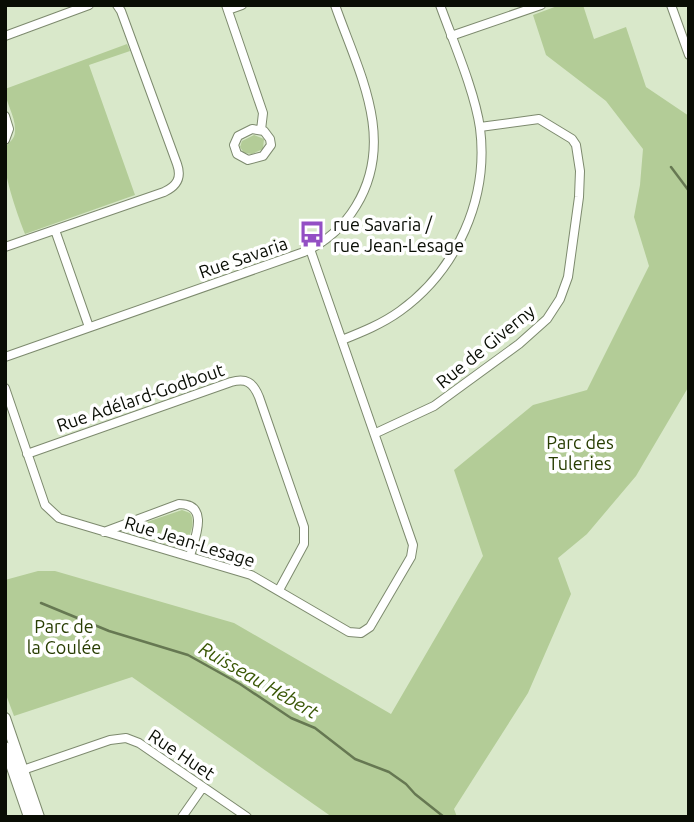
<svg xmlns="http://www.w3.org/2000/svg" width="694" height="822" viewBox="0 0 694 822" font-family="Ubuntu,sans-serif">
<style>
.green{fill:#b3cc97}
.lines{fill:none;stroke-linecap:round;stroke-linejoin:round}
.stream{stroke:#667852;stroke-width:2.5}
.street-casing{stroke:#7d8a6e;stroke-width:10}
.secondary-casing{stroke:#7d8a6e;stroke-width:12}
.street{stroke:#fff;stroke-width:8}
.secondary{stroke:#fff;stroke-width:10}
.labels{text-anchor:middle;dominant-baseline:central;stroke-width:7;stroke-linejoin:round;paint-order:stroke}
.poi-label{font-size:18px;fill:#090d04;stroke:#fff;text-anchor:start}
.street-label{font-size:18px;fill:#090d04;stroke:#fff}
.park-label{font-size:18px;fill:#283d02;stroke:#fff}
.water-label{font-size:19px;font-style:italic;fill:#3a5705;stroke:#fff}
</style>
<rect width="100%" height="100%" fill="#d9e8ca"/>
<path class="green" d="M560,5h23l11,34 32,-12 20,60 43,29v270l-53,90 -49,58 -29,24 13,36 -43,99 -74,116 3,8h-125l-200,-140 -118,39 -9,-24v-112l33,-9h17l179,52 157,91 92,-158 -29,-86 79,-65 54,-15 62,-124 -15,-49 6,-32 3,-36 -37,-48 -60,-46 -13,-40z
M127,44l3,7 -41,14 46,130 -110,39c-7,-18 -25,-67 -20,-85 3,-7 10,-9 10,-18 1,-15 -10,-28 -10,-42z
M254,135l10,4 -1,10 -11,5 -8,-1 -4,-6 2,-6z
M182,510l8,3c6,9 0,25 -7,32l-8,2 -39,-13 -1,-5 3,-4z"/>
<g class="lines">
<path class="stream" d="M671,167l18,24
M41,603l68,28 79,24 52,29 51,34 24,10 40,31 34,13 17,12 9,10 29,23"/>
<g class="street-casing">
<path id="street" d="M226,5l37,108 -2,17
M671,5l18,50
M228,10l14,-5
M5,36l84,-31
M451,36l90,-31
M5,116l4,13 -4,11
M252,129l12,2 6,8 1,6 -8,11 -15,4 -11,-6 -3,-9 4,-9z
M55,230l34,97
M5,247l159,-55c13,-6 18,-14 13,-28l-56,-153 -4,-6
M342,340c20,-8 40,-16 58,-29 57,-41 89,-113 80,-183 -5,-36 -27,-87 -40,-123
M5,357l299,-105c21,-9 40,-26 52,-46 41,-67 2,-135 -21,-201
M5,388l40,117 14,13 192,57 98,57 12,1 9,-6 41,-70 2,-12 -103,-296
M376,433l58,-27 85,-62 28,-25 13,-20 8,-22 11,-80 1,-26 -4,-26 -4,-6 -33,-20 -59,8
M27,454l204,-72c15,-4 22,0 28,15l45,130v17l-25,46
M104,532l75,-28c31,0 16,34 11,52
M20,771l90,-31 16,-2 13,5 108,74
M182,817l21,-30"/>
</g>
<g class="secondary-casing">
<path id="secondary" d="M5,718l34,99
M5,747l24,70"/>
</g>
<use href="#street" class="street"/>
<use href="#secondary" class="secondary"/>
</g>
<defs>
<g id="bus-bare" transform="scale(2.1)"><path d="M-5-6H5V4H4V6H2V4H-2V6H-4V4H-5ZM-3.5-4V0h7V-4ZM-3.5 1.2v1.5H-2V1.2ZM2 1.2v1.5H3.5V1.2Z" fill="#934fc4" stroke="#fff" stroke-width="2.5" paint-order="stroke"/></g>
</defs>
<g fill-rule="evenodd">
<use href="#bus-bare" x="312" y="234"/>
</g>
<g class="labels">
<g class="poi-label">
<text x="333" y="224">rue Savaria /<tspan x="333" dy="21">rue Jean-Lesage</tspan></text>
</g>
<g class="street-label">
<text transform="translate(243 257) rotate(-19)">Rue Savaria</text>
<text transform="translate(485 346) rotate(-39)">Rue de Giverny</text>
<text transform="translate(140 397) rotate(-19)">Rue Adélard-Godbout</text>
<text transform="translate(190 541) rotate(17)">Rue Jean-Lesage</text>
<text transform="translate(182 754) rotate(34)">Rue Huet</text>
</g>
<g class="park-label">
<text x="580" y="442">Parc des<tspan x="580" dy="21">Tuleries</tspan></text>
<text x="64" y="626">Parc de<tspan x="64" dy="21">la Coulée</tspan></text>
</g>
<g class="water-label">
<text transform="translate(259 680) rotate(30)">Ruisseau Hébert</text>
</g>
</g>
<rect width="694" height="822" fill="none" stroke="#090d04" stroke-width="14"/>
</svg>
